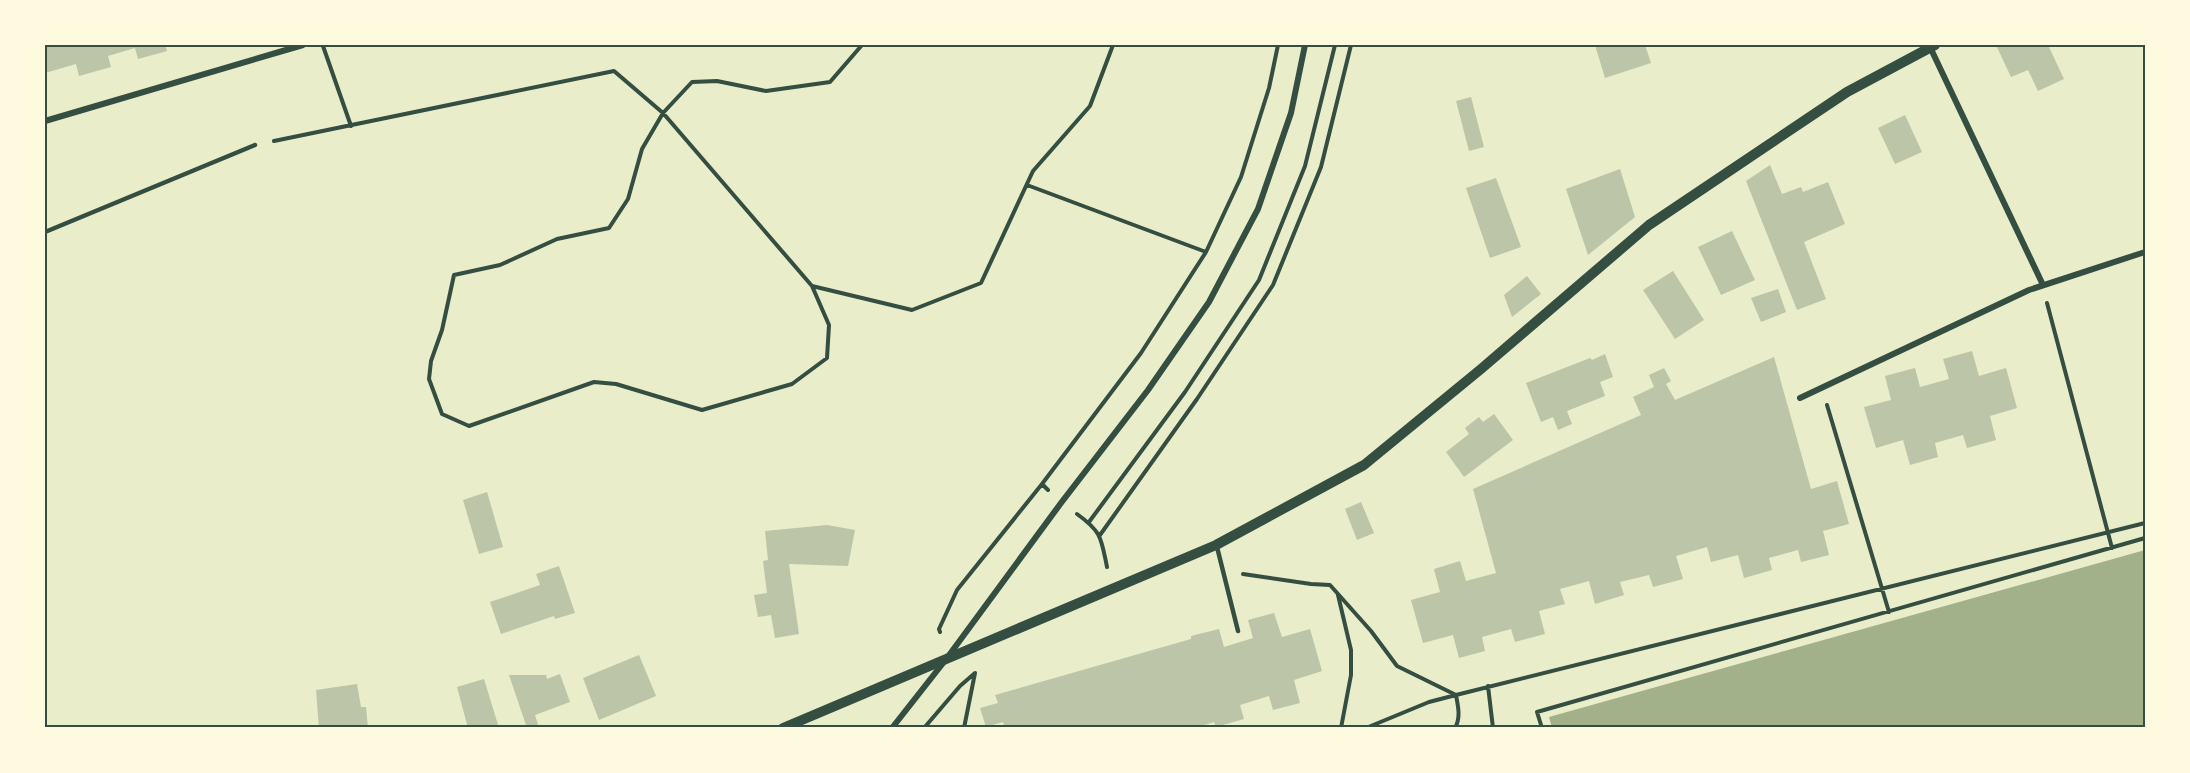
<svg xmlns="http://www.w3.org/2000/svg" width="2190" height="773" viewBox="0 0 2190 773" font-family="'PT Sans Narrow',sans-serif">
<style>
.water{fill:#a3b18a}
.building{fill:#bcc5a7}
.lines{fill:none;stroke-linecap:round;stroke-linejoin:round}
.path{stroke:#344e41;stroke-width:4}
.service{stroke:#344e41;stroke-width:4.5}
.minor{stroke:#344e41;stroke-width:6}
.tertiary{stroke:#344e41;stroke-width:10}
.neatline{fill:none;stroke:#344e41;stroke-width:2}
</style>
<rect width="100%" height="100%" fill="#e9edc9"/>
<path class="water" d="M2145,550v178h-593l-3,-11z"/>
<path class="building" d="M45,45h120l2,6 -29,8 -3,-11 -27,8 3,11 -32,9 -3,-12 -31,9z
M1595,45h50l6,18 -46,15z
M1996,45h52l16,34 -26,12 -10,-21 -17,7z
M1471,97l13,50 -15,4 -13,-50z
M1905,115l17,37 -27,12 -17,-36z
M1770,165l12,29 19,-7 2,5 25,-10 17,42 -41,18 22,57 -29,11 -51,-129z
M1620,169l15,48 -47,38 -22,-66z
M1496,178l25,69 -31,11 -24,-70z
M1732,231l23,49 -34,15 -23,-48z
M1673,271l31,49 -29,19 -32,-49z
M1527,276l14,18 -29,23 -8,-22z
M1778,289l8,23 -25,10 -10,-24z
M1972,351l7,25 27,-8 11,40 -27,8 6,24 -29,8 -4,-13 -28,8 3,14 -28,8 -7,-25 -27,8 -12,-41 27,-7 -6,-24 30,-8 5,19 29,-8 -6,-20z
M1605,354l8,23 -13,5 5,14 -38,15 5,13 -14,6 -5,-13 -12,5 -15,-39 64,-25 2,2z
M1774,357l37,132 26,-8 3,11 9,32 -26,7 6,24 -28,7 -3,-12 -29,8 3,12 -28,8 -6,-23 -27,7 -4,-15 -31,9 7,23 -30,8 -4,-12 -29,7 4,13 -29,9 -6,-23 -29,8 5,15 -26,7 6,23 -30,8 -4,-13 -29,8 3,14 -26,7 -6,-23 -30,8 -12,-43 29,-8 -6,-23 26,-8 6,20 30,-8 -23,-84 168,-74 -8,-18 21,-10 -5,-12 15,-7 7,13 -5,3 9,16z
M1494,414l19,26 -49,37 -18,-25 23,-18 -4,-6 14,-11 4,5z
M487,492l16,55 -24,7 -16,-54z
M1361,502l13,31 -17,7 -12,-31z
M827,525l28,5 -7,36 -59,-2 10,70 -24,4 -4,-23 -13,2 -4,-22 13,-2 -4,-32 5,-1 -3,-29z
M559,566l16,47 -20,6 -1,-3 -53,18 -11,-32 50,-17 -4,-11z
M1274,613l8,24 28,-8 12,42 -28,9 6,23 -27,7 -4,-14 -29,9 4,14 -28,8 -2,-5 -19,6h-190l-2,-6 -17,5 -6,-19 18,-5 -3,-8 196,-56v-3l28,-7 5,18 29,-9 -5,-18z
M639,655l17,41 -57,24 -16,-42z
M560,674l10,28 -35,13 4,13h-12l-18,-53h37l1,4z
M484,679l15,49h-31l-11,-41z
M357,684l4,23h5l2,21h-49l-3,-38z"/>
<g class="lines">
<path class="path" d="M323,46l28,80
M274,141l340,-70 49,42 149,173 100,24 69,-27 52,-112 57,-65 23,-61
M1027,185l179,67
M812,286l17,39 -2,33 -35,26 -90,26 -86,-26 -22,-2 -125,44 -27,-12 -13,-35 2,-18 11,-31 12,-55 46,-10 57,-26 52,-11 19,-29 14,-50 21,-36 29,-31 25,-1 49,10 64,-9 32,-37
M2047,303l65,245
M1827,405l62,207
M1048,490l-6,-6 99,-131 65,-101 35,-75 28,-89 9,-43
M1077,514c25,18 24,24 30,53
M1089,522l96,-130 74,-112 46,-114 30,-121
M1100,535l97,-136 76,-114 48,-118 30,-122
M1243,574l68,10 19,1 41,46 26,35 59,29c2,11 5,22 -1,33
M1338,595l13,55v25l-10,53
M940,632l-1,-3 18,-39 85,-106
M1488,686l5,42
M924,728l36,-42 15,-13
M964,728l11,-55
M1366,728l63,-26 27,-7 689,-172
M1542,728l-5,-16 608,-174"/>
<path class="service" d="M45,232l210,-87
M1217,547l21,84"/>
<path class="minor" d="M1930,47l113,238
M45,121l258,-76
M1800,398l229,-108 116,-38
M892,728l55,-70 114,-155 87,-113 61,-88 49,-93 33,-96 14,-68"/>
<path class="tertiary" d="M783,728l433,-183 148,-80 117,-96 168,-144 198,-133 88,-47"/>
</g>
<rect width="2190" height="773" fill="none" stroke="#fefae0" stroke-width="93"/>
<rect x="46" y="46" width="2098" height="680" class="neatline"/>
</svg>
